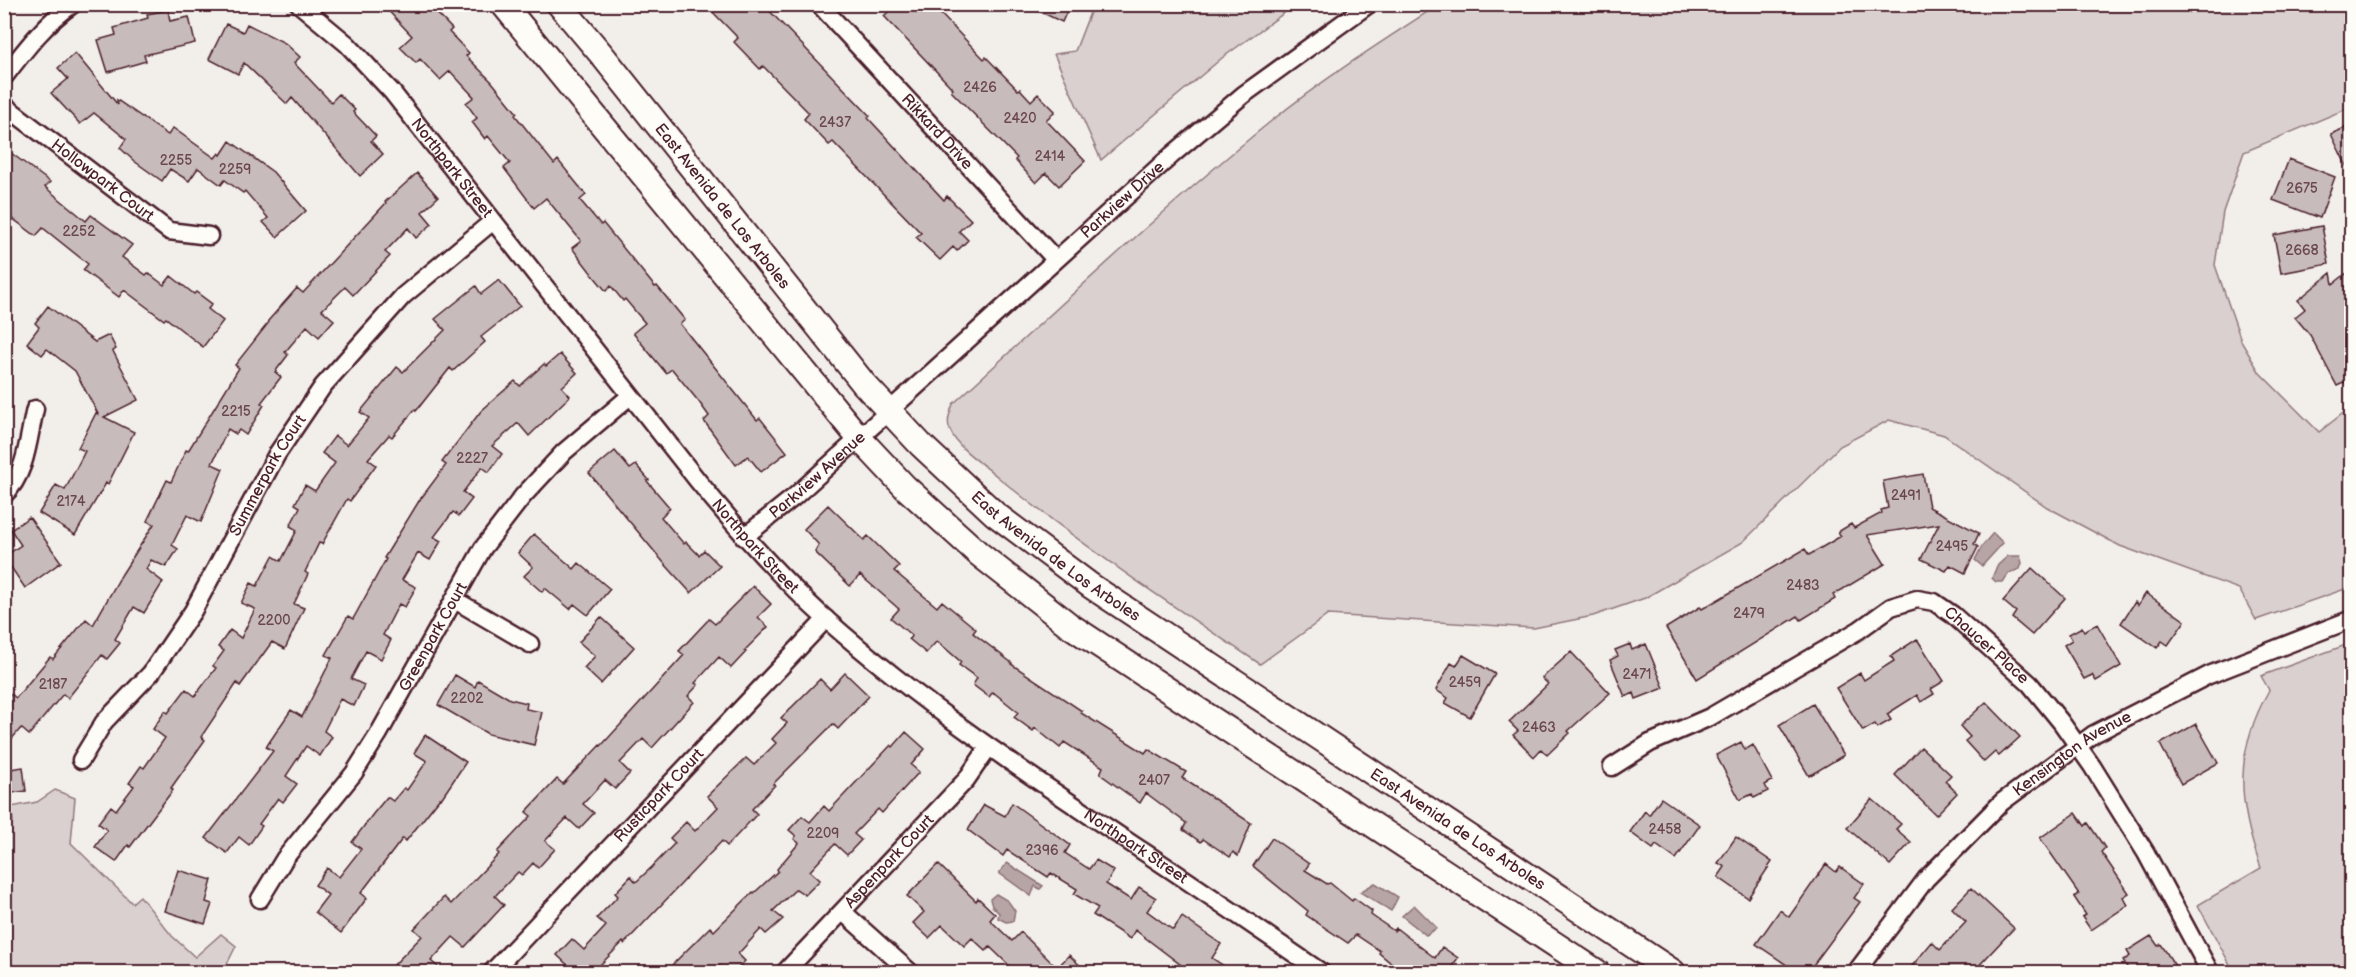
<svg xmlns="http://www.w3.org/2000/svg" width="2356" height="977" viewBox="0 0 2356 977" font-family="'Balsamiq Sans',sans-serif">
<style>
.green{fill:#d9d0cf;stroke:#92787d;stroke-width:1.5}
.water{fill:#b7a5a6;stroke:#8b6f75;stroke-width:1.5}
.building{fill:#c8bbbb;stroke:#4a1f2b;stroke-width:1.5}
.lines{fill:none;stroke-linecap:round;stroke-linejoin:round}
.minor-casing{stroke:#4a1f2b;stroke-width:21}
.secondary-casing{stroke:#4a1f2b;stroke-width:28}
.minor{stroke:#fdfcf7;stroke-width:16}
.secondary{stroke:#fdfcf7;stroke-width:24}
.labels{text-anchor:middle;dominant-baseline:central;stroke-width:4.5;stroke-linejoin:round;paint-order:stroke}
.number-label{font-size:14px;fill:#6a464f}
.street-label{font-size:16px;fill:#4a1f2b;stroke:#fdfcf7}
</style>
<rect width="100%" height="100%" fill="#f2efeb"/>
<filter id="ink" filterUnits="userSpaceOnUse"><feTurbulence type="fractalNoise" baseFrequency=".0167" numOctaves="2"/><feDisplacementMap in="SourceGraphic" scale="12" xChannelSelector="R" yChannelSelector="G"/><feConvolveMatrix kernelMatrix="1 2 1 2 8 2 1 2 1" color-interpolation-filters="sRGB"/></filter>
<g filter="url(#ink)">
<path class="green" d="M1093,5v-1l202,1 -73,53 -121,102 -47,-106 21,-3z
M1438,5h913v102l-107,45 -21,60 -8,53 27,78 18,30 59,59 32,-25v180l-95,33 -17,-31 -119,-43 -73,-39 -103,-72 -55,-15 -49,26 -97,96 -98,56 -52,18 -59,12 -206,-13 -68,49c-89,-59 -178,-118 -261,-186 -15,-14 -41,-28 -49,-48 -4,-9 0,-17 3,-26 104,-95 207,-193 317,-282 53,-43 111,-80 168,-117z
M2351,643v329h-117l-36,-67 63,-37c-24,-66 -27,-115 8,-178l-8,-14z
M55,790l20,8 -4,45 61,60 8,-7 32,40 23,21 26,-23 15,12 -13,26h-218v-148l8,-2 -2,-15 26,-5z"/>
<path class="water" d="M1993,533l10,10 -21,23 -7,-6 7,-14z
M2008,556h12l2,7 -2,6 -11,4 -6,9h-7l-4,-4 5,-12z
M1007,863l36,23 -3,3 -5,-3 -4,10 -32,-23z
M1375,883l23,14 -7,14 -31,-19z
M996,894l12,7 7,10 -2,10 -7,1 -8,-4 1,-5 -7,-7 -2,-7z
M1414,905l23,23 -11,7 -24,-19z"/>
<path class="building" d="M382,4h46l24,25 -3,3 20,21 -3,3 26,26 25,31 -2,2 39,49 4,-4 28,35 -6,5 21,25 2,-2 52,64 2,-1 28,34 -5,4 33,41 44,55 3,-2 27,34 -26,20 -13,-16 -12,9 -32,-44 5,-5 -10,-14 -27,-33 -6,4 -33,-40 12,-10 -20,-24 -2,2 -12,-15 -5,5 -14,-17 -20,-26 9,-7 -35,-43 -12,10 -30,-40 6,-5 -22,-27 -3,3 -13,-17 5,-4 -11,-15 8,-6 -24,-26 -10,9 -20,-21 -4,4 -16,-16 12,-11z
M705,4h58l107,112 -2,2 76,82 3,-4 24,24 -12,11 9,9 -11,11 -4,-4 -13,13 -24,-23 5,-4 -88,-91 -4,3 -25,-26 5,-6 -46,-47 -3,3 -26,-27 4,-4z
M896,4h35l53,55 2,-2 32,33 2,-1 11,12 7,-7 17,17 -9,9 39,41 -26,25 -13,-13 -10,10 -21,-23 2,-2 -66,-67 2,-2 -69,-73z
M1024,4h46l-8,18z
M168,10l2,11 19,-4 6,26 -51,12 2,6 -38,11 -10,-32 18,-5 -2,-7 34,-10 -1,-4z
M226,24l17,8 4,-8 38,19 15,14 -6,6 37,39 8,-8 16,16 -2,2 23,24 -5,5 12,13 -23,22 -68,-78 -5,6 -43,-41 -6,11 -29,-15z
M75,53l43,52 -1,-5 51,35 5,-7 42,30 4,-5 2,2 9,-14 43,31 33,39 -29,26 -14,-15 5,-4 -23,-27 -2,2 -18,-13 -4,5 -23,-17 -9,13 -19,-12 -8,12 -28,-20 -14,-13 6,-9 -32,-26 -14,11 -29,-31 17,-14 -10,-11z
M2352,125v52l-21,-43z
M11,153l39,29 -5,5 41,34 5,-6 41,30 -10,12 24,18 2,-2 16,12 7,-9 23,18 2,-2 16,12 -4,5 15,12 -20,26 -37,-29 -2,2 -40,-30 -5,7 -36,-27 5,-6 -45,-36 -7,8 -32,-24v-51z
M2289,159l46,18 -15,41 -47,-18z
M417,173l21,24 -16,15 10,12 -16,14 -8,-10 -23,24 5,4 -37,39 -8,-8 -23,23 12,10 -15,17 -12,-11 -22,26 3,3 -13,17 6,5 -20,26 3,2 -18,30 -7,-5 -3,4 -8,-5 -16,35 11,5 -22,53 -14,-7 -15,30 6,4 -12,18 -15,-7 -5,9 17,13 -19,31 -10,-6 -19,32 5,4 -13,16 -5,-4 -34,43 -5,-4 -34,41 -8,-7 -17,20v-47l7,-7 5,4 34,-41 3,2 33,-40 7,6 29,-51 32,-50 -7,-3 20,-41 4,2 15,-32 2,1 51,-83 -4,-3 34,-43 -1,-1 29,-33 6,5 83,-90 -1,-1z
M2322,226l7,38 -48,9 -7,-38z
M2352,269v110l-15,7 -27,-51 -15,-18 10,-8 -7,-9 33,-27 2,11z
M499,280l21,26 -39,31 4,5 -32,29 -3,-3 -34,43 -1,-2 -23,28 -3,-2 -21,24 8,6 -26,36 -3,-2 -25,45 -3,-1 -14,29 3,2 -14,30 10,4 -19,41 -13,-7 -32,44 -3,-3 -36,54 4,3 -34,48 2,2 -43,57 -2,-2 -12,17 -21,-15 12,-17 -9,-7 13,-17 5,4 18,-24 -5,-3 12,-17 3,2 21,-30 -12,-9 12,-18 3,2 18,-24 9,7 21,-28 -3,-2 11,-15 -6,-4 12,-17 11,8 14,-29 -14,-6 10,-20 6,3 16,-30 8,5 16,-31 -7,-4 10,-19 -5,-3 10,-19 10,6 20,-28 -13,-10 13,-17 12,9 22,-27 -9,-6 37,-45 6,5 42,-42 -10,-11 41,-33 5,8z
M48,306l47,36 14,-7 7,14 -3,2 25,49 -34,17 30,15 -26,52 -2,-1 -31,52 -36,-22 17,-28 9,5 20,-39 -7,-3 18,-35 2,1 -23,-43 -28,-22 -5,6 -15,-12 12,-16 -4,-4z
M560,354l17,19 -15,14 8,9 -41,40 -11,-13 -26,23 10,8 -13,18 -7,-5 -19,25 9,7 -13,17 -6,-4 -19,25 7,4 -11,19 -12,-7 -16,27 14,7 -11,20 -6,-3 -16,31 8,5 -10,19 -15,-8 -15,28 13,6 -10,21 -14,-7 -16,32 8,6 -12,19 -14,-10 -20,30 11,8 -14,18 -5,-4 -19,26 3,2 -13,19 -10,-8 -12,16 -21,-15 67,-87 -7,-4 25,-37 11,7 30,-59 -6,-3 22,-39 5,3 33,-60 -2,-1 35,-57 27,-36 -4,-3 39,-51 34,-30 5,5 24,-22 2,2z
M615,451l15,18 6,-4 13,15 -2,1 23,27 -9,9 23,27 2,-2 13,13 5,-5 16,16 -29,27 -27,-30 -75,-90z
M1923,474l6,33 50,26 -5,11 4,3 -13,26 -15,-8 -4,6 -25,-12 18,-35 -72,11 18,29 -52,31 2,4 -34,21 -3,-4 -101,63 -31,-51 34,-21 2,2 103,-60 4,6 27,-16 5,-3 -3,-4 13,-8 3,4 28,-15 -1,-3 7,-2 -5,-27z
M828,505l36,35 4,-4 31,30 -5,5 43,36 5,-6 34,28 -3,4 39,30 -1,1 71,47 -1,2 64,40 3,-4 38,23 -4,6 69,45 -13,33 -5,-4 -3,5 -27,-18 -2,3 -18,-12 3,-7 -40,-30 -6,10 -40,-29 3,-7 -39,-25 -4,6 -25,-20 -2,3 -19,-14 4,-5 -25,-20 -4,5 -16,-12 4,-7 -18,-13 2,-3 -24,-21 -11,12 -17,-14 3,-3 -21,-18 8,-9 -39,-34 -10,11 -35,-34 4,-7 -15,-16z
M29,517l32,45 -36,26 -21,-31 17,-12 -10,-15z
M534,534l40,35 5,-6 31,26 -22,26 -14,-11 -4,5 -25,-21 -3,4 -18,-16 9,-9 -15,-14z
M2032,568l33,30 -33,37 -20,-17 4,-6 -13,-11z
M753,586l18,18 -13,13 10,10 -24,24 2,1 -15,16 -12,-11 -24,26 3,2 -10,11 6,6 -42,46 -9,-9 -23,24 10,10 -15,16 -10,-9 -22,24 11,9 -15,16 -12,-11 -22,23 10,8 -17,19 -5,-5 -11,12 -4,-3 -23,24 9,9 -39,42 -12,-10 -22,24 13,11h-57l35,-36 -8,-7 30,-32 7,7 48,-50 -2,-2 34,-36 -5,-4 31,-33 6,5 37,-39 1,1 83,-91 -5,-4 30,-32 6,5z
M2146,593l39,28 -17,24 -6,-4 -5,7 -36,-25 14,-21 3,3z
M601,617l33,30 -33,37 -17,-16 11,-12 -16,-14z
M2097,624l24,42 -25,15 -4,-6 -8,4 -20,-34 8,-5 -3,-6 13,-7 2,4z
M1917,639l27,42 -13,8 3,5 -13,8 -4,-7 -30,19 4,6 -14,8 -2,-4 -12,7 -27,-43 24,-15 4,7 30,-19 -3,-5z
M1630,644l2,6 14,-6 18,44 -28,11 -2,-6 -9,4 -15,-37 8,-4 -3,-6z
M1571,652l39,41 -42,38 2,2 -23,22 -6,-6 -7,8 -21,-22 5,-4 -9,-9 39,-38 -6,-6z
M1463,655l32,19 -25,43 -25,-14 3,-5 -12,-8 15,-27 5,3z
M845,673l24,23 -31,33 -5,-5 -60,60 2,1 -23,24 5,5 -30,32 -5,-5 -98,103 -1,-2 -30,30h-18l-18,-17 15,-16 12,11 22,-24 -9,-8 21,-22 -3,-3 16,-17 5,6 16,-15 23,-24 -5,-5 16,-16 9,9 23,-24 -11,-11 39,-38 8,7 22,-22 -4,-4 15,-16 -6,-5 39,-39 10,10z
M455,675l20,12 3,-7 32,19 17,4 -1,6 16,3 -8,33 -46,-11 -50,-29z
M1986,702l34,35 -21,19 -4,-4 -11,10 -19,-21 5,-4 -10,-11z
M1813,704l31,51 -35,21 -30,-51z
M2196,724l22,39 -37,21 -21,-40z
M906,732l19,17 -14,16 8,7 -37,41 -4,-4 -24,25 7,6 -14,15 -12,-11 -25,27 10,9 -15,15 -9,-6 -23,22 10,8 -17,15 -5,-5 -23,25 7,7 -11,11h-7l-7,-6 -7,6h-48l45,-45 4,4 39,-39 1,1 24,-22 -1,-2 22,-26 -5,-4 2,-3 -7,-6 13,-14 8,6 14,-16 5,5 62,-66 2,2z
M425,735l41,27 -25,37 -1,-1 -34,43 -3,-3 -42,55 6,5 -26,35 -26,-21 13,-17 -13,-10 12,-17 12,9 22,-28 -9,-7 21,-28 14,-17 6,4 11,-13 3,2 20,-29 -13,-8z
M1741,742l4,8 8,-5 19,36 -7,4 3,6 -14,7 -2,-4 -12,6 -24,-45z
M1921,747l30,28 -6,6 12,12 -21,22 -41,-40z
M23,767l3,24 -22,3v-24z
M1661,798l39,27 -24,34 -20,-14 -3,4 -23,-17 15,-21 4,4z
M1872,799l29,25 -5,5 15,13 -21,23 -43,-37z
M1012,803l58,42 -5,8 24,16 7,-9 18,11 -8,13 25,16 8,-13 17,11 -9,13 26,19 9,-13 39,27 -9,14 21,14h-57l5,-7 -46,-35 -5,9 -37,-24 5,-7 -24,-14 3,-5 -26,-16 -3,4 -41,-27 -4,6 -35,-26 16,-25 21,11z
M2076,813l9,13 3,-3 17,25 -4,4 28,41 -6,4 5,8 -37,25 -9,-13 4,-2 -12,-18 5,-3 -39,-56z
M1736,837l36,25 -24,36 -30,-21 7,-10 -7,-4z
M1272,838l37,26 -4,6 22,14 3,-1 22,18 2,-3 18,13 -1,4 23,16 2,-3 39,30 7,-11 16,11 -8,11 5,3h-68l5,-8 -13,-11 1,-2 -24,-16 -8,8 -42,-28 2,-4 -55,-45z
M938,864l38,37 2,-3 17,16 -5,6 22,21 9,-9 36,36 12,-13 18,17h-71l-26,-25 -4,4 -14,-13 -8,8 -22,-21 -13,13 -16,-15 11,-11 -17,-16z
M1826,864l10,8 4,-5 24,17 -10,14 6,4 -52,70h-11l-41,-28 24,-34 9,7z
M178,870l34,10 -6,22 6,2 -7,20 -40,-13z
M1971,888l43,40 -41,44h-66l25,-30 8,8 26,-28 -14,-14z
M2151,936l7,10 3,-2 18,28h-49l-7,-11 7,-5 -3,-5z"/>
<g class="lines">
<g class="minor-casing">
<g id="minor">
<path id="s1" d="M299,4l48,40 45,48 306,389c40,49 82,97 129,139 98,87 206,158 314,230 61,40 120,81 180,122"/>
<path id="s2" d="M819,4l236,255"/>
<path d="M4,77c21,-27 40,-53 69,-73"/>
<path id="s3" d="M4,105l165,126 40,5"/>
<path d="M4,495c23,-22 24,-57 31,-86"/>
<path id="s4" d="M744,537l50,-40 378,-342 71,-60 126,-91"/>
<path d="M455,600l75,44"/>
<path id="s5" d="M81,760l23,-38 47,-49 42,-62 84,-157 46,-68 80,-90 90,-75"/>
<path id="s6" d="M1612,767l38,-24 60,-26 149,-87 32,-23 26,-8 17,3 19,13 77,69 31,38 31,44 54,87 64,119"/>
<path id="s7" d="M260,899l25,-41 69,-85 24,-38 105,-187 40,-52 41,-44 66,-56"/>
<path d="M843,912l67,60"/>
<path id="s8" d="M492,972l334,-353"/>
<path id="s9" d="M785,972l181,-192 22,-32"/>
<path id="s10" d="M1856,972l70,-93 76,-77 92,-68 115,-59 143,-56"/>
</g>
</g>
<g class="secondary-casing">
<g id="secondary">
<path d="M503,4l356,434 46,49 74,67 90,71 528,347"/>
<path id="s11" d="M559,4l43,51 262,329 57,61 74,69 96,72 582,386"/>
</g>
</g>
<use href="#minor" class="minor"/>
<use href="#secondary" class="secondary"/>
</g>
</g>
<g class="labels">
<g class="number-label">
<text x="980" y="87">2426</text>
<text x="1020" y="118">2420</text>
<text x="835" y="122">2437</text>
<text x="1050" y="156">2414</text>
<text x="176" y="160">2255</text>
<text x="235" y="169">2259</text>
<text x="2302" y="188">2675</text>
<text x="79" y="231">2252</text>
<text x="2302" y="250">2668</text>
<text x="236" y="411">2215</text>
<text x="472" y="458">2227</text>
<text x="1906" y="495">2491</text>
<text x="71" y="501">2174</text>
<text x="1952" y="546">2495</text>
<text x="1803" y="585">2483</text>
<text x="1749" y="613">2479</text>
<text x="274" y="620">2200</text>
<text x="1637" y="674">2471</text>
<text x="1465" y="682">2459</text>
<text x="53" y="684">2187</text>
<text x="467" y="698">2202</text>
<text x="1539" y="727">2463</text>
<text x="1154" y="780">2407</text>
<text x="1665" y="829">2458</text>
<text x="823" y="833">2209</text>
<text x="1042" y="850">2396</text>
</g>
<g class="street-label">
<text stroke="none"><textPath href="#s2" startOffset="174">Rikkard Drive</textPath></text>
<text stroke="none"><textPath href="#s1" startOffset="225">Northpark Street</textPath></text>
<text stroke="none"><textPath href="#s3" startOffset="124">Hollowpark Court</textPath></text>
<text stroke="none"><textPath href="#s4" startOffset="507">Parkview Drive</textPath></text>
<text stroke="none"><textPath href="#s11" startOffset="260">East Avenida de Los Arboles</textPath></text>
<text stroke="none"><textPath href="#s4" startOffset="96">Parkview Avenue</textPath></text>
<text stroke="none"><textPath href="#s5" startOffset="342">Summerpark Court</textPath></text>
<text stroke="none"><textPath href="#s1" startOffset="710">Northpark Street</textPath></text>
<text stroke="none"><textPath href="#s11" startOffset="746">East Avenida de Los Arboles</textPath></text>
<text stroke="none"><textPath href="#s7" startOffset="315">Greenpark Court</textPath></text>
<text stroke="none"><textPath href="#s6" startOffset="435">Chaucer Place</textPath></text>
<text stroke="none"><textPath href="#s10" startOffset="310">Kensington Avenue</textPath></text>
<text stroke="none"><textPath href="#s8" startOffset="243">Rusticpark Court</textPath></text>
<text stroke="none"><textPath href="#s11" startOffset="1232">East Avenida de Los Arboles</textPath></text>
<text stroke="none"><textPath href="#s1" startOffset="1196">Northpark Street</textPath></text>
<text stroke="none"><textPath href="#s9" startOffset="152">Aspenpark Court</textPath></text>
</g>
</g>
<rect width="2356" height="977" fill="none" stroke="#fdfcf7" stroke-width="24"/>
<rect x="12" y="12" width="2332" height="953" fill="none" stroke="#4a1f2b" stroke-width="2" filter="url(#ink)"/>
</svg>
